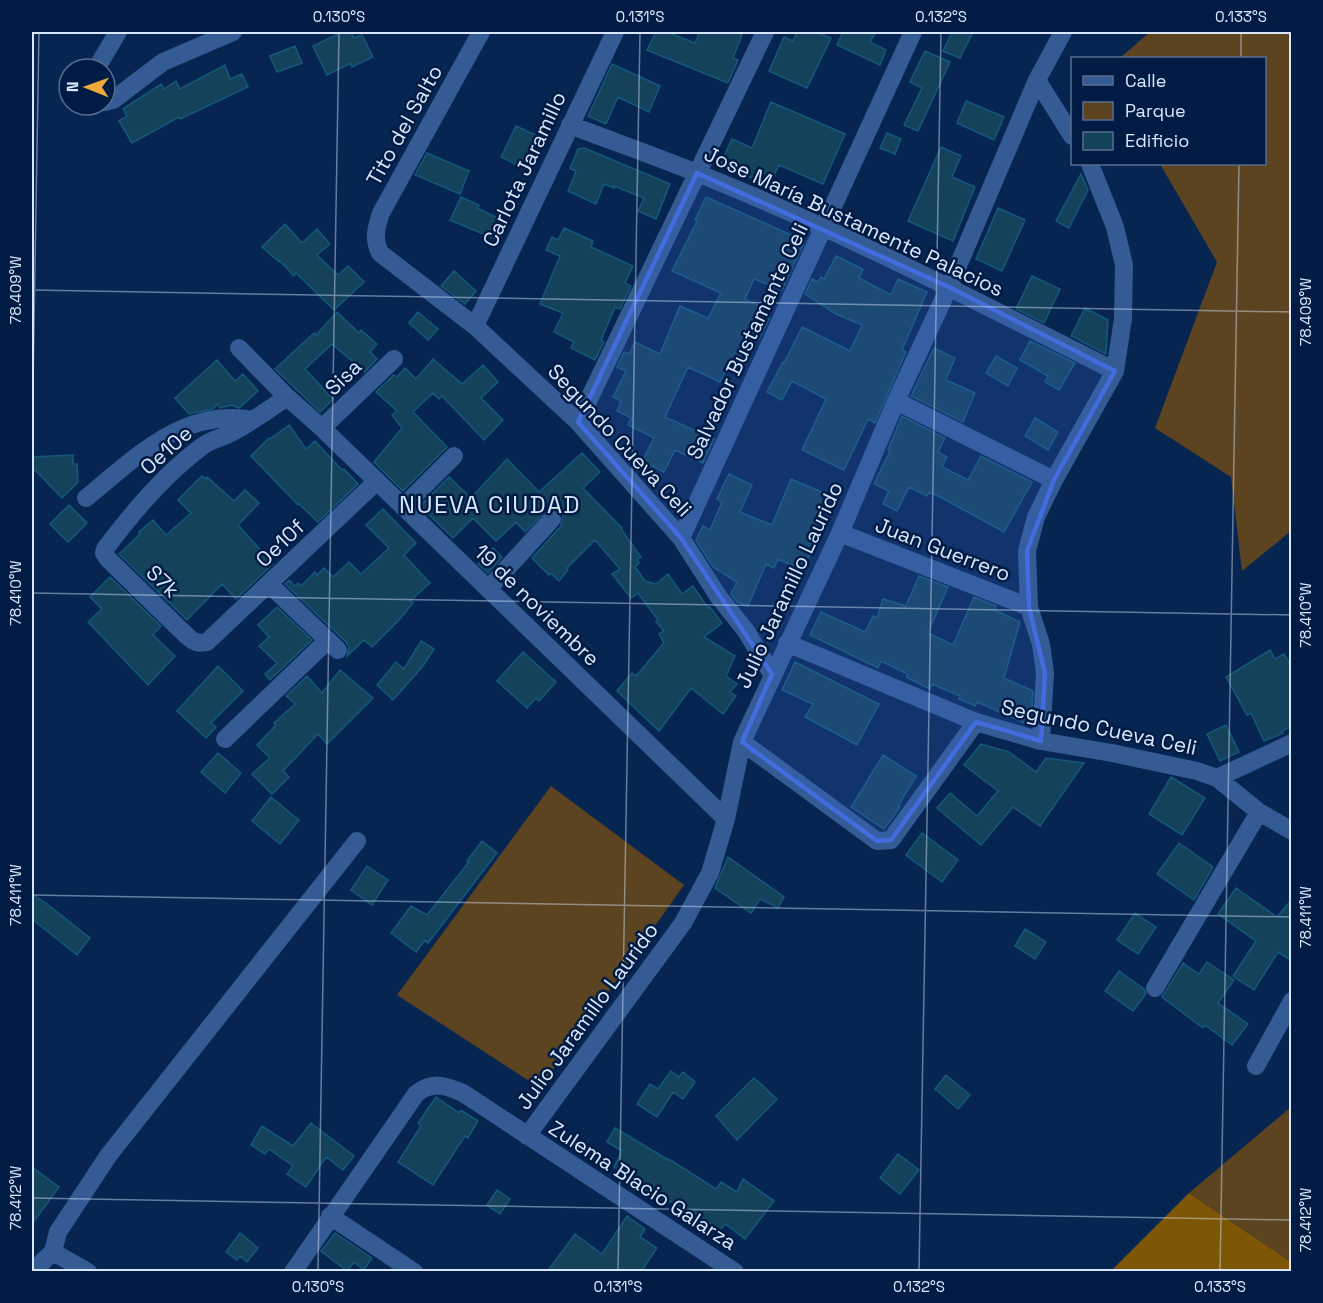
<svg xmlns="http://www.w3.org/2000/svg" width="1323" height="1303" viewBox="0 0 1323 1303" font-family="'Space Grotesk',sans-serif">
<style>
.green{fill:#5b441f}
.forest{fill:#7d5606}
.building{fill:#15425b;stroke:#14587b;stroke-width:1.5}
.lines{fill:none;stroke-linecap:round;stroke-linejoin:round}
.street{stroke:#345b93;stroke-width:18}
.marked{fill:#436ddf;fill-opacity:0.2;stroke:#436ddf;stroke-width:4.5;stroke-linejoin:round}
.ticks{fill:none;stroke:#d9e7fc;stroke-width:1.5;stroke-opacity:0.45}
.labels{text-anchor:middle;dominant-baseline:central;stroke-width:5;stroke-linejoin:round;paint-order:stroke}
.street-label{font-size:21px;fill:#d9e7fc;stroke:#001c45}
.quarter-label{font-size:24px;letter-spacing:1.5px;fill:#d9e7fc;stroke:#001c45}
.neatline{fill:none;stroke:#d9e7fc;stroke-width:2}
.ticks-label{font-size:15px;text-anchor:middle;fill:#d9e7fc}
</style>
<rect width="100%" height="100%" fill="#062651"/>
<path class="green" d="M1150,32h141v499l-49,40 -11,-94 -76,-49 62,-166 -57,-98h104v-106h-144z
M551,786l133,99 -144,203 -143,-93z
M1291,1107v155l-102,-69z"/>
<path class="forest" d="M1189,1193l102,69v9h-180z"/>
<path class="building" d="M342,32h9l3,6 8,-3 11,22 -21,10 -1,-4 -24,12 -14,-29z
M656,32h11l28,11 5,-11h34l8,3 -9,23 5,2 -10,23 -81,-33z
M797,32h19l15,6 -24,50 -38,-17 15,-34 9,4z
M843,32h33l-6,10 16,8 -6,15 -43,-20z
M952,32h21l-13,26 -17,-7z
M295,46l7,17 -25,9 -7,-16z
M925,51l25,11 -32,69 -14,-6 18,-37 -12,-6z
M612,64l48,22 -11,26 -31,-15 -12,27 -18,-8z
M225,65l5,14 12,-5 6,13 -68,32 -1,-2 -47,26 -13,-22 8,-5 -4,-7 38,-25 3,5 12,-8 4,8z
M966,101l38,16 -10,23 -37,-17z
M771,102l74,32 -22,50 -44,-19 -10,21 -48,-23 11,-24 20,9z
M516,126l24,11 -15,32 -24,-12z
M887,133l14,6 -6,15 -15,-6z
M941,147l20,9 -9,21 23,10 -22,54 -45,-20z
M584,148l86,36 -14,35 -18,-8 6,-13 -30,-12v2l-10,-4 -8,20 -28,-13 8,-20 -6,-2 8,-20z
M427,153l42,18 -9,23 -45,-19z
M1081,174l7,16 -19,38 -13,-7z
M461,197l18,8 -2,3 25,12 -9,18 -43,-18z
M706,197l99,44 -23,49 -28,-11 -9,20 25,12 -2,5 2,1 -11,22 -6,-3 -8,16 -15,10 -10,20 -32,-15 -23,50 49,22 -11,24 -28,-13 -11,22 -22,-11 12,-23 -26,-13 3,-7 -14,-7 4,-10 -8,-4 13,-26 -9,-4 7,-15 5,2 6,-12 25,12 20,-48 28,12 13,-25 -49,-22 25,-50 -2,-1z
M998,208l27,12 -23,51 -26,-12z
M285,224l17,19 15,-14 13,15 -13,11 21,20 10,-9 16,16 -30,28 -38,-37 -2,3 -15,-16 -1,1 -16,-14z
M564,228l29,13 -2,6 42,19 -8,17 6,3 -11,23 -5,-2 -14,33 3,2 -9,18 -24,-12 3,-6 -20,-10 9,-19 -23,-9 20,-48 -14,-6 6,-13 6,3z
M836,256l27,13 -4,9 32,17 7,-16 29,13 -25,58 4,2 -31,71 -7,-4 -24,51 -42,-20 24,-51 -34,-18 -10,19 -15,-8 16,-30 1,1 18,-36 48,24 12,-26 -26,-11 -31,-20 7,-15 6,3 3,-5 3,2z
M454,271l22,20 -11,13 -24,-18z
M1032,276l28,13 -16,34 -28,-14z
M1085,308l23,12 -2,34 -35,-18z
M337,312l22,21 2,-3 16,14 -7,8 7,7 -12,13 -33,-28 -27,25 28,30 -13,13 -45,-43 39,-36 2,2z
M418,312l20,17 -10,11 -19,-17z
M1030,341l45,22 -16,27 -14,-8 3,-6 -28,-16z
M934,348l21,10 -9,22 29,13 -12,29 -52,-26z
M996,356l21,12 -9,18 -22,-13z
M433,359l29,25 21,-19 15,17 -17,16 22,22 -19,20 -42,-44 -3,3 -6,-6 -20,19 34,35 -44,44 -29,-29 28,-34 -10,-13 5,-4 -21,-19 18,-17 3,2 8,-9 11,11z
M217,360l18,21 8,-7 15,17 -19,17 -7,-3 -12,3 -3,-4 -4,5 -24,5 -14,-16z
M902,416l43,22 -7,14 9,5 -5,10 26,13 13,-24 51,26 -28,50 -62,-34 -13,-6 -2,4 -18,-9 -12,24 -14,-7 6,-13 -15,-7 16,-33 -2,-1z
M1035,418l23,14 -10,18 -23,-14z
M289,425l17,24 9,-8 27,29 2,-1 14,15 -40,38 -20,-19 -1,1 -46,-48 18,-18 1,1z
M582,453l18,19 -17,16 39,40 -1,1 20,28 -4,3 2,3 -4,4 10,14 11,3 12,-10 14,20 11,-8 15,22 2,-1 12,16 -18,14 31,19 -9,20 11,8 -7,8 6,4 -13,18 -32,-26 -32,43 -42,-40 15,-18 4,3 28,-33 -5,-9 5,-3 -8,-9 2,-2 -20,-27 -7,5 -19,-24 8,-5 -25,-29 -28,28 1,2 -9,11 -9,-8 -1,2 -17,-17 29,-32 2,-10 -4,-6 -5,-2 -6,1 -23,23 -9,-10 -20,19 -23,-23 -20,20 -33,-32 29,-29 22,21 36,-39 32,33z
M73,455v9h4l1,18 -16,16 -30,-31v-10z
M729,474l23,11 -12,27 32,13 19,-46 38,16 -20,48 5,2 -12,25 -24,-11 -4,9 -8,-4 -18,42 -11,-4 -6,-8 6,-12 -24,-15 -17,-27 7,-14 7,4 12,-28 -5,-3z
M202,476l4,3 1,-2 27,24 11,-11 14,13 -21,22 35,39 -37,35 -14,-15 -35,36 -68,-66 21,-20 -1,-2 14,-12 13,15 25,-22 -13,-13z
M69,505l18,18 -19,19 -18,-18z
M383,509l33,34 -12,12 26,28 -20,18 3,2 -14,17 -27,27 -8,-7 -17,16 2,-9 -3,-5 -61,-58 4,-4 6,6 3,-3 3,3 14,-14 2,3 7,-7 9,9 16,-15 12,12 28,-26 -23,-23z
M493,548l9,9 -14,16 -10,-9z
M919,576l29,11 -20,46 25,12 21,-48 22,9 -1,4 25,12 -16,56 29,13 -1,16 -7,16 -48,-21 -2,4 -16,-7 1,-3 -28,-12 -2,5 -24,-12 2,-3 -27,-13 -3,7 -68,-33 11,-23 44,20 8,-16 4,2 6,-19 23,7z
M110,577l51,49 -8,9 22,21 -27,29 -60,-63 14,-13 -12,-12z
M277,607l35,33 -42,40 -5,-6 12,-11 -18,-17 10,-9 -11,-12z
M421,641l13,8 -11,17 -30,34 -16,-15 19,-23 8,7z
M1270,650l5,9 9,-5 8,13v59l-10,5 1,2 -19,8 -13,-28 -4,2 -21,-38z
M523,652l33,30 -17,19 -3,-3 -9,10 -30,-27z
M795,662l84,42 -22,41 -52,-28 8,-13 -31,-14z
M218,666l25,25 -32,32 5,4 -10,11 -29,-27z
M340,670l33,28 -46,46 -9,-10 -35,37 6,6 -17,17 -20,-20 18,-16 -13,-13 19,-20 -2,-2 21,-19 -9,-8 21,-20 15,17z
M1226,725l13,27 -19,9 -13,-27z
M981,744l28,8 27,20 10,-14 38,5 -44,63 -27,-19 -32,38 -44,-37 13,-15 27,23 21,-25 -34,-26z
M218,753l23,20 -16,20 -24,-21z
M883,755l33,21 -18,30 2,1 -16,22 -33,-22z
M1171,777l34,21 -23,37 -33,-21z
M271,797l28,23 -19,24 -28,-23z
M922,833l36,27 -16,22 -36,-27z
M482,841l15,12 -69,90 -3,-3 -9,12 -25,-19 20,-27 16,9 42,-53 -2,-1z
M1179,843l34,24 -19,33 -37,-26z
M728,857l56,40 -6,11 -18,-9 -9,14 -36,-25z
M367,866l21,14 -16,25 -21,-15z
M1236,888l41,29 15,-18v62l-14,-9 -24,38 -21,-14 23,-35 -38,-27z
M32,894l15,10 43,34 -13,17 -45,-36z
M1135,913l21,14 -18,27 -21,-14z
M1025,929l21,13 -11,17 -20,-13z
M1207,962l27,18 -16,23 30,21 -16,21 -27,-20 -2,3 -41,-31 21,-34 16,11z
M1119,971l25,18 2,5 -13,17 -28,-20z
M671,1071l8,6 4,-5 12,10 -12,17 -10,-7 -16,25 -20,-13 13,-20 8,5z
M946,1075l24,20 -12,14 -23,-20z
M754,1078l23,21 -40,41 -21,-24z
M436,1097l23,16 2,-3 17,11 -10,17 -3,-2 -32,49 -35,-23 23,-36 -3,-3z
M311,1123l43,33 -11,14 -17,-13 -20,30 -19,-13 6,-8 -24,-17 -4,5 -14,-9 11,-19 31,20z
M615,1128l50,30 7,3 44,28 5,-7 16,10 6,-13 31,22 -29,38 -20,-15 -5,6 -40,-26 -2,3 -8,-6 -2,2 -12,-9 -1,2 -31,-18 3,-4 -13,-7 8,-16 -15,-9z
M898,1154l21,16 -19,24 -20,-16z
M32,1167l27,20 -27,37z
M497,1190l13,9 -10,15 -13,-9z
M627,1216l18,13 -5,8 17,11 -16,24h-94l28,-38 27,20z
M240,1233l18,15 -11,14 -7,-6 -3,4 -11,-8z
M335,1233l37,25 -8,12 -10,-8 -7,9 -26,-20z"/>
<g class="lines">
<path class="street" d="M481,32l-100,181c-5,15 -8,26 -1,40l95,73 103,96 103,116 37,58 28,35 26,43
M96,69l22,-37
M1037,80l35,56
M105,102l8,-2 50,-38 70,-30
M570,125c42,16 85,31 127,48 143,57 281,129 418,198
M475,326l140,-294
M239,348l48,49 35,31 404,391
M287,397c-19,13 -38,27 -58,37 -11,5 -20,6 -29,14 -37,28 -67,64 -95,101l-1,4 4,6 79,77c7,6 11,8 20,6l170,-161
M896,401l158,79
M578,422l187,-390
M322,428l72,-69
M86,498c49,-40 98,-91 167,-78
M403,507l51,-51
M840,533l189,74
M681,538l232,-506
M269,584l69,66
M488,589l64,-70
M787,643l189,79 65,19 71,12 85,18 20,7 42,34 33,19
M225,739l103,-99
M1041,741l4,-68 -4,-29 -12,-37 -2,-56 9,-34 18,-37 61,-109 8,-52 1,-54 -9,-38 -25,-63
M742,742l135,99 14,-1 85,-118
M1217,778l75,-35
M1155,988l104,-176
M1256,1066l36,-65
M527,1136l156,-213 27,-50 16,-54 16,-77 5,-11 93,-198 56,-132 53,-114 88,-207 26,-48
M330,1216l84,56
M53,1252l5,-20 50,-76 249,-315
M53,1252l35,20
M36,1272l7,-11 10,-9
M293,1272l123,-178c16,-13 29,-9 47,-1l272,179"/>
</g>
<path class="marked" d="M697,173l252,114 166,84 -61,109 -27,71 2,56 16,66 -4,68 -65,-19 -85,118 -14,1 -135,-99 30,-68 -91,-136 -103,-116z"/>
<path class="ticks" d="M1241,58v-26M32,290l1260,22M32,443l7,-411M32,593l1260,22M32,895l1260,22M32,1198l1260,22M318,1272l21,-1240M618,1272l22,-1240M919,1272l22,-1240M1220,1272l19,-1108"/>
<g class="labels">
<g class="street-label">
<text transform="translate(404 125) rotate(-61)">Tito del Salto</text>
<text transform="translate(524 169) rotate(-65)">Carlota Jaramillo</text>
<text transform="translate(854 221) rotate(25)">Jose María Bustamente Palacios</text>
<text transform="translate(747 341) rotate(-65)">Salvador Bustamante Celi</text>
<text transform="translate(343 377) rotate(-44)">Sisa</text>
<text transform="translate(620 440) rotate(47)">Segundo Cueva Celi</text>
<text transform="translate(166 450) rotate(-42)">Oe10e</text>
<text transform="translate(280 543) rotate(-44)">Oe10f</text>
<text transform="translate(943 549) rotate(21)">Juan Guerrero</text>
<text transform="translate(163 581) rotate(44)">S7k</text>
<text transform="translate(789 585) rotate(-65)">Julio Jaramillo Laurido</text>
<text transform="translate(537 605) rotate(44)">19 de noviembre</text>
<text transform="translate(1099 727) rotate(12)">Segundo Cueva Celi</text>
<text transform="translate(587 1016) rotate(-54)">Julio Jaramillo Laurido</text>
<text transform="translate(643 1185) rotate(33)">Zulema Blacio Galarza</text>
</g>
<g class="quarter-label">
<text x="490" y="504">NUEVA CIUDAD</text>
</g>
</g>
<rect width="1323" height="1303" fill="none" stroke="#001c45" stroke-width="66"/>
<rect x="1071" y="57" width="195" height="108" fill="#001c45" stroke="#576d8e" stroke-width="1.5"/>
<rect x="1083" y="76" width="30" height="9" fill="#345b93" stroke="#576d8e" stroke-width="1.5"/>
<text x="1125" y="87" font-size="18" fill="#d9e7fc">Calle</text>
<rect x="1083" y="102" width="30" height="18" fill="#5b441f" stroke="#576d8e" stroke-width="1.5"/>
<text x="1125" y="117" font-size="18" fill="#d9e7fc">Parque</text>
<rect x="1083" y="132" width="30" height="18" fill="#15425b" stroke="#576d8e" stroke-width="1.5"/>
<text x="1125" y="147" font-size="18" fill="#d9e7fc">Edificio</text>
<g transform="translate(87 87) rotate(271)"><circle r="28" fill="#001c45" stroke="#576d8e" stroke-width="1.5"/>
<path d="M0-4.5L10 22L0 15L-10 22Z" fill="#eaaa39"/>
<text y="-9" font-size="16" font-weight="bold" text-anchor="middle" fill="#d9e7fc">N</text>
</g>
<rect x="33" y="33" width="1257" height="1237" class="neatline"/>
<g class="ticks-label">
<text x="339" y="22">0.130°S</text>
<text x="640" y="22">0.131°S</text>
<text x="941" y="22">0.132°S</text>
<text x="1241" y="22">0.133°S</text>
<text transform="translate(16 290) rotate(-90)" y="5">78.409°W</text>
<text transform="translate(1306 312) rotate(-90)" y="5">78.409°W</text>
<text transform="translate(16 593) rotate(-90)" y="5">78.410°W</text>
<text transform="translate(1306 615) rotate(-90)" y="5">78.410°W</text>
<text transform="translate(16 895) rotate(-90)" y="5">78.411°W</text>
<text transform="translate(1306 917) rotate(-90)" y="5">78.411°W</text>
<text transform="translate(16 1198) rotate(-90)" y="5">78.412°W</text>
<text transform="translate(1306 1220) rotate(-90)" y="5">78.412°W</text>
<text x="318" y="1292">0.130°S</text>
<text x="618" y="1292">0.131°S</text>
<text x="919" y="1292">0.132°S</text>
<text x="1220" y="1292">0.133°S</text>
</g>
</svg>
